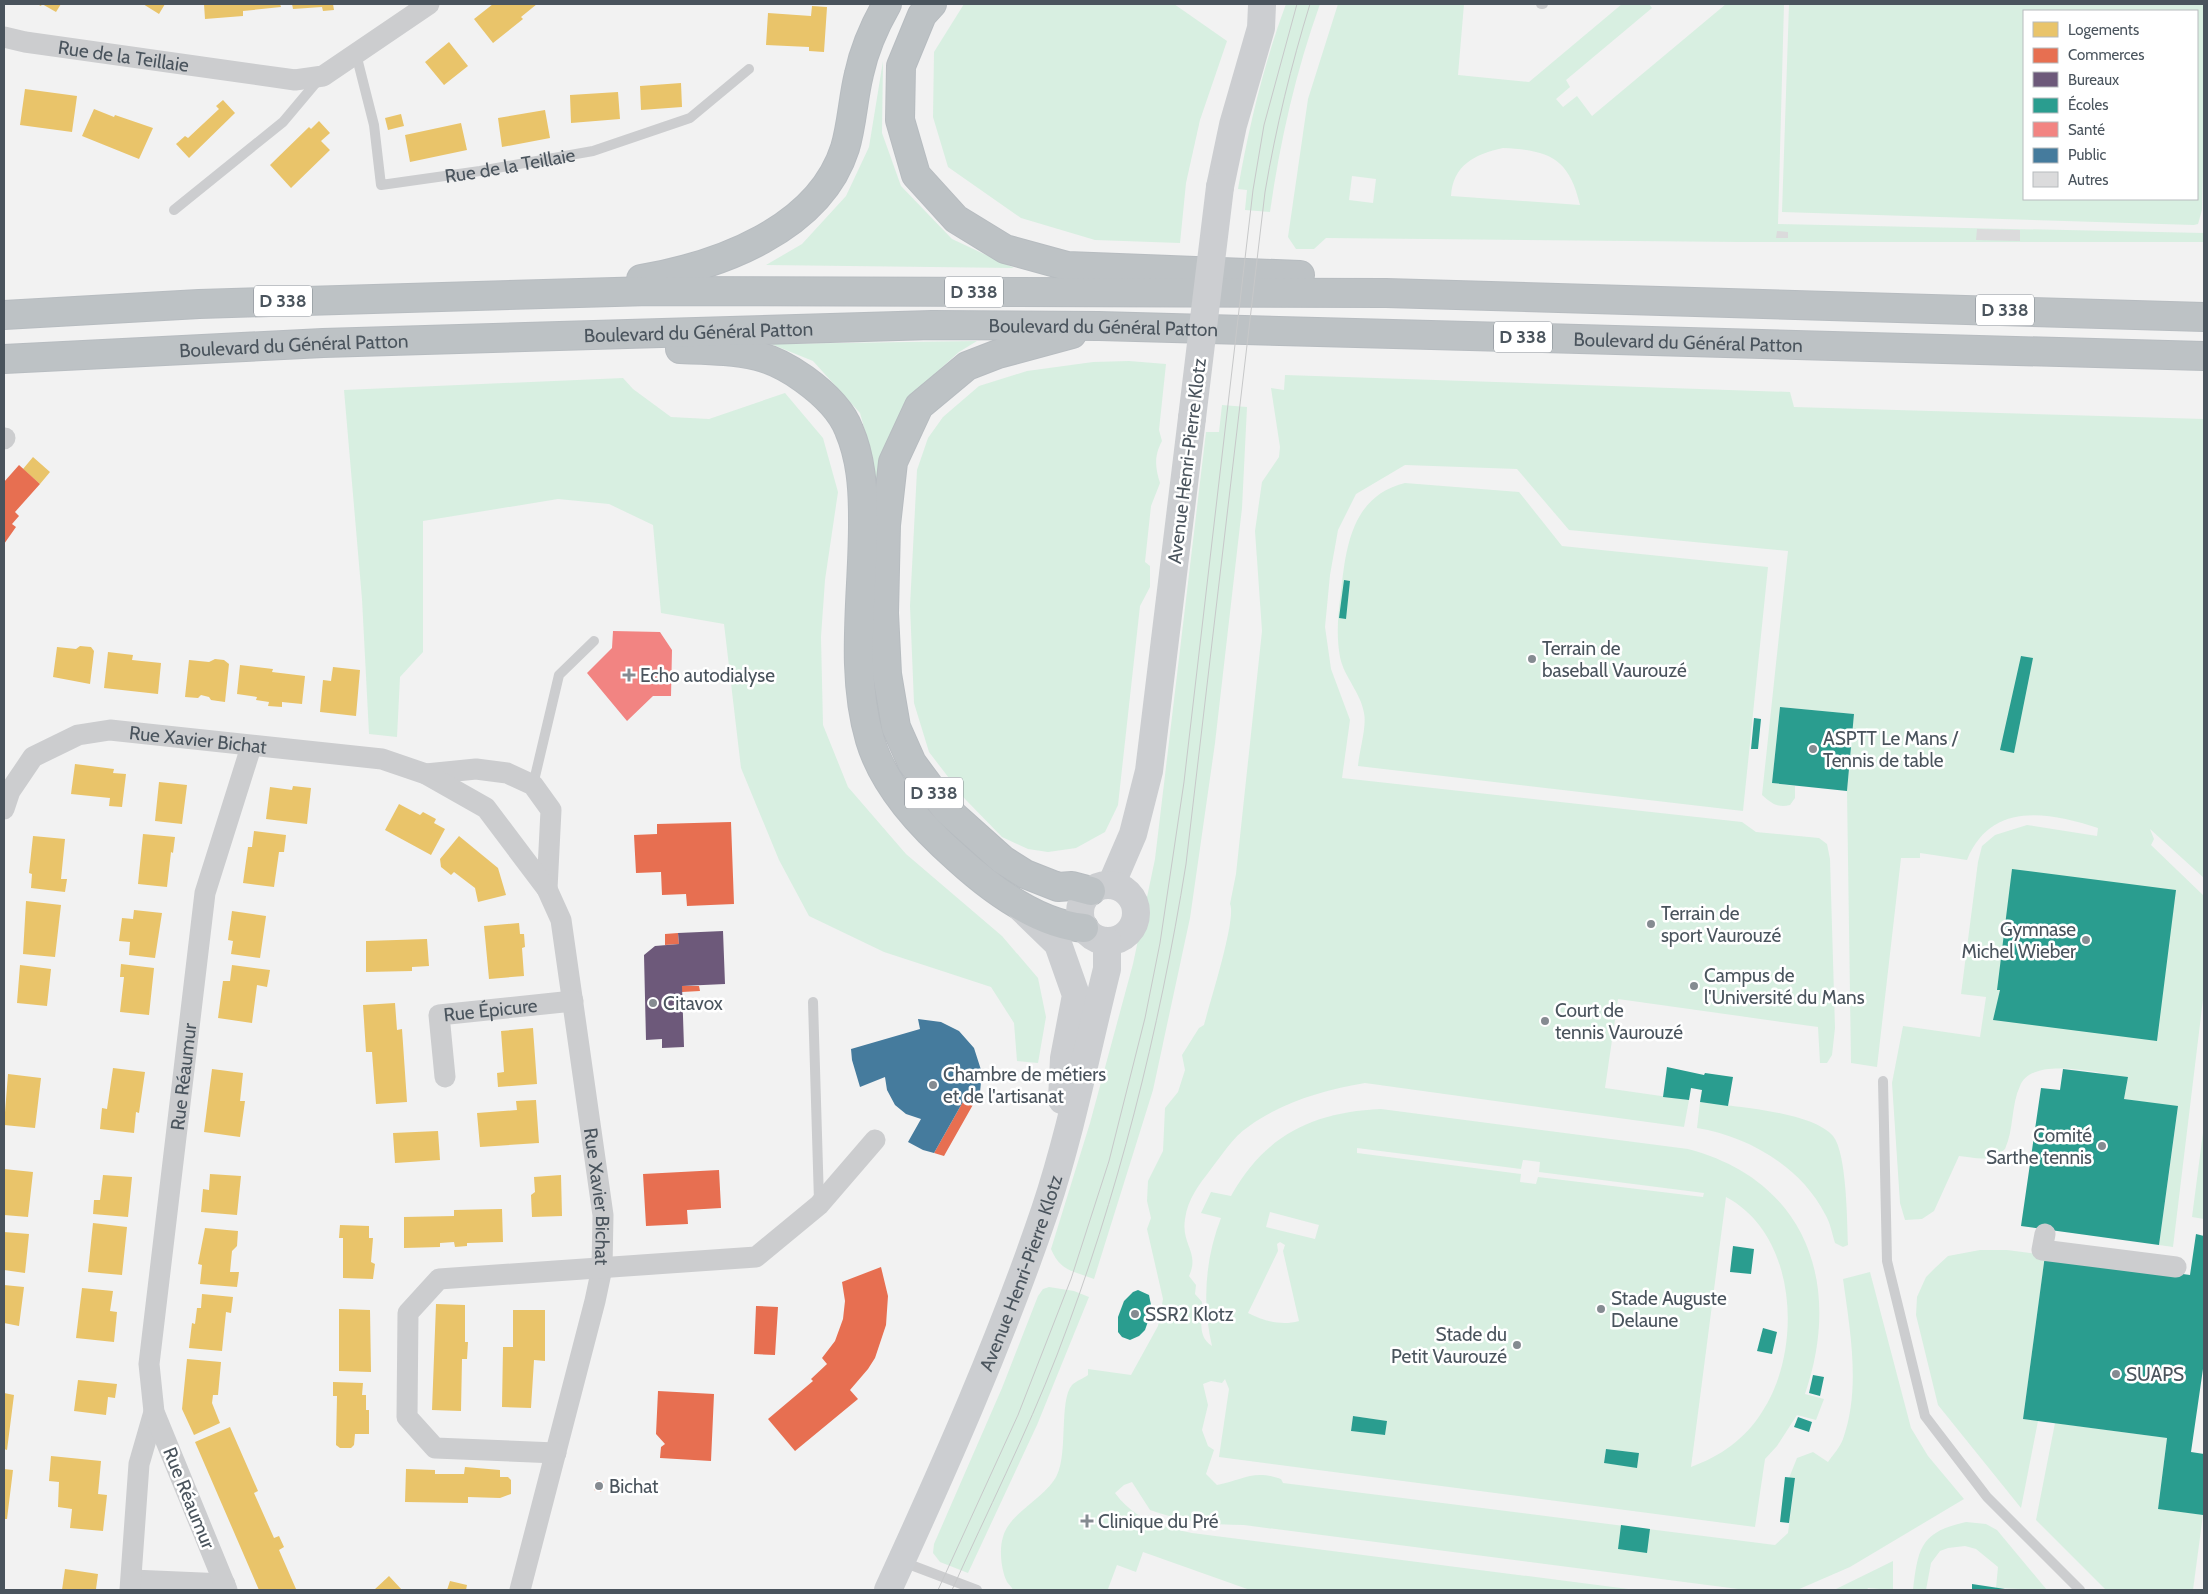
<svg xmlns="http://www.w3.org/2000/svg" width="2208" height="1594" viewBox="0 0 2208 1594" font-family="Cabin,sans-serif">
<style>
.green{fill:#d8efe1;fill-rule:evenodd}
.homes{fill:#e9c46a}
.shops{fill:#e76f51}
.offices{fill:#6d597a}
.schools{fill:#2a9d8f}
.health{fill:#f28482}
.public{fill:#457b9d}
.building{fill:#dbdbdc}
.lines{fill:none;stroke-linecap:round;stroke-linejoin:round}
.highway-casing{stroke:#b7bcc0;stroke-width:30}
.lane{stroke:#cccdcf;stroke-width:10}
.street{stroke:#cccdcf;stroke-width:21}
.secondary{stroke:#ccced1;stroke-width:28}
.highway{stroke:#bdc2c5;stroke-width:28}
.tram{stroke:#c7c8c9;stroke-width:1}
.secondary-bridge{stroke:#ccced1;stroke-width:28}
.poi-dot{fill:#858b91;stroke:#fff;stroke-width:2}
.labels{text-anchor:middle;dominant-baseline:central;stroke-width:5;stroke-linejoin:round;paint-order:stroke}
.shield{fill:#fff;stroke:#80878e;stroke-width:1}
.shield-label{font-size:18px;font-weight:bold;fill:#4a545d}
.street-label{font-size:19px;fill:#4a545d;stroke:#fff}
.poi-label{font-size:19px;fill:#4a545d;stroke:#fff;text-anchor:start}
</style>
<rect width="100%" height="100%" fill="#f2f2f2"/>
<path class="green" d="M964,4h210l53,37 -27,79 -14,63 -6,60 -85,-3 -74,-22 -73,-51 -15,-50 1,-65z
M1286,4h34c-24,67 -40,137 -50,208l-25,-2 2,-20 -9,-1c11,-63 26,-126 48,-185z
M1338,4h126l-6,71 71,7 93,-78h27l3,4 -86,72 4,7 -14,12 7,8 14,-11 15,20 134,-112h58l-6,220 426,9v9h-466l-412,-4 -12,11h-18l-8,-12 20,-138zM1503,148c45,2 66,9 77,57l-129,-9c2,-31 24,-42 52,-48zM1352,176l24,3 -3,24 -24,-3z
M1789,4h415v128l-2,78 -4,14 -4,1 -412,-13zM2024,11h173v188h-173z
M883,61l-1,72 19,53 51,53 62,29 -248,-3 36,-21 44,-48 23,-49z
M977,341l-18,11 -50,45 -28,58 -5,67 -2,-59 -14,-50 -47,-52 -42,-17z
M1129,361l37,3 -7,66 3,11c-8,15 -7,26 -2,42l-9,23 -6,56 5,4v21l-10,19 -22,199 -13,27 -29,16 -28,4 -20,-3 -26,-12 -37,-38 -36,-47 -15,-49 -4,-97 7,-136 11,-32 15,-21 36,-31 48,-15 66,-9z
M1285,375l505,17 4,15 410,12v459l-54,-49 4,10 -3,6 53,51v95l-31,256 -14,-2 19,-138 -54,-8 4,-21c-26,-4 -96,-23 -108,8 -9,19 -6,43 -15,63 -14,14 -28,9 -46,7l-25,55 -12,8 -17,1 -5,-17 -8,-120 11,-57 77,11 6,-40 -25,-3 17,-132 4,-16 13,-11 32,-10 70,11 1,-8c-50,-16 -107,-27 -131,32l-47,-7v5h-19l-24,209 -26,-4 -4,-272 7,-77 -74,-7 -8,76 23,3v12l-5,7c-13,3 -19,-2 -28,-10l26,-244 -219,-21 -52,-61 -112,-4 -49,29 -18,36 -8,45 -5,52 6,42 19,51 -8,58 400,44 14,10 63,6 8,6 3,15 5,169 -3,27 -5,8h-7l-2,-36 -200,-28 -13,89 84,12 -5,27 -319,-44c-41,7 -83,19 -117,44 -15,10 -26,28 -37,42 -12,16 -23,29 -26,50 -4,26 15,33 4,57l7,9 -1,9 7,8c1,16 -6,34 10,44 -10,-42 -7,-87 9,-128l-20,-5 10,-21 20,4c34,-61 82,-84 150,-87l307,40c118,31 155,134 117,245l19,5 -8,21 -19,-5 -20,31 -12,13 -10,68 -536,-70 10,-68 -4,-10 -3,4 -11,-2 -8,3 5,21 -6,25 6,16 6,4 -8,24 11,11c26,-5 36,-16 64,-6l2,4 492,62 13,-12 7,-54 -6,-1 8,-20 16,-6 15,10c5,-7 12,-15 15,-23 18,-50 7,-109 0,-160l27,-7 41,156 17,28 36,43 -114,68 -53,23h-51l-502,-65c-32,0 -64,-4 -94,-15l-18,-28 -8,3 -9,8c21,28 45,33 77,40l444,57h-386l-107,-38 -7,20 -19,-7 -9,24 3,1h-98c-1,-3 -4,-5 -6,-8 -6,-12 -8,-33 -4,-45 6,-24 43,-39 54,-62 11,-22 2,-75 15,-90 4,-4 12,-7 16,-10v-6l43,6 27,-49 5,-27 -16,-70 4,-11 -4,-17 1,-20 15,-30 2,-43 13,-16 7,-22 -3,-15 17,-27 5,-3c5,-20 33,-107 26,-121l6,-30 26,-243 -7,-100 7,-49 17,-25 1,-10 -9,-59 13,2zM1357,1148l164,21 2,-9 17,2 -1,10 165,21 -1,4 -165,-20 -2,7 -16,-2 1,-8 -164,-21zM1726,1197c72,38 77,153 36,215 -17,27 -41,44 -71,55zM1270,1212l49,13 -4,14 -49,-12zM1280,1242l5,3 -2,6 16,70c-18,5 -35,0 -51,-8l30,-62 -1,-7zM1353,1416l33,5 -1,14 -34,-4zM1606,1449l33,4 -2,14 -33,-4z
M623,378l10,11 38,28 38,2 76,-26 38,45 15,54 -13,88 -4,57 2,88 25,62 58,67 96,82 36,42 8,39 -8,46 -21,-2 -3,-38 -23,-36 -107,-35 -75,-36 -30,-56 -38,-92 -17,-144 -63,-11 -8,-88 -44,-21 -51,-5 -135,22v131l-23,25 -3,60 -28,-3 -7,-135 -18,-209z
M1222,405l25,2 -5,101 -27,235 -25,175 -37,172 -59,189c-21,-8 -34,-8 -43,-30l39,-126 43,-159 22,-105 51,-427h13z
M1405,483l114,9 43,54 206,21 -25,244 -385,-45c1,-14 9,-40 6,-53 -3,-20 -20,-36 -24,-56 -4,-21 -2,-44 1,-65 5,-46 11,-96 64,-109z
M1700,1102c34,5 111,9 133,34 14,17 14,86 15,109l-5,2 -8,-4c-3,-10 -5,-21 -10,-29 -24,-47 -77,-78 -128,-86z
M2204,1125v94l-12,-2z
M1980,1250h27l38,5 -22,164 15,2 -17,87 -83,-103 -22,-90 1,-18 9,-20 9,-9 13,-12z
M1049,1287l25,4 15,6 -52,128 -69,148 -28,-11 -7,-9 1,-9 68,-156 36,-92 5,-7z
M2055,1423l112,15 -9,70 45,7 -10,75h-87l-70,-70z
M1966,1522l20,2 11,6 50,60 -51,-2 2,-21 -22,-18 -11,-3 -17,2 -8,3 -9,12 -5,27h-13c5,-43 8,-58 53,-68z
M1893,1561v29l-25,-2 -1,2h-33z"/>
<path class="homes" d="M37,4h24l-5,8 -14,-8 -1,2z
M143,4h22l-6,10z
M204,4h76l1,3 -38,4v5l-38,3z
M292,4h41l1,6 -11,1 -1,-4 -29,2z
M493,4h44l-16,13 2,2 -30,24 -19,-24z
M812,6l15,1 -3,45 -15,-1v-4l-43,-2 2,-32 43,3z
M449,42l19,24 -24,19 -19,-23z
M681,83l1,24 -41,3 -1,-24z
M25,89l52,7 -5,36 -52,-7z
M618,92l2,27 -49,4 -1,-28z
M223,100l12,13 -46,45 -13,-14 9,-8 3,2 31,-29 -3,-3z
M94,109l20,8 1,-2 38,13 -14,31 -57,-23z
M545,110l5,28 -48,9 -4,-29z
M401,114l3,12 -16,4 -3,-12z
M319,121l11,12 -9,8 9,9 -39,38 -21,-23 39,-38 2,2z
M461,123l6,27 -57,12 -5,-27z
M33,457l17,15 -10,12 -17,-15z
M80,646l11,1 3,4 -4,33 -37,-7 4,-30 19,2z
M108,652l25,3 -1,5 29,3 -3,31 -54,-6z
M215,659l9,1 5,4 -4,38 -14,-2 -2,-3 -8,-2 -3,3 -13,-1 4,-37 20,2z
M240,665l33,4 -1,3 33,4 -3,28 -20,-2v5l-14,-1 1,-4 -13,-2 1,-3 -20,-3z
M333,667l27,3 -4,46 -36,-4 3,-32 8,1z
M75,764l39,5 -1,4 13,1 -4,33 -13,-1 1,-8 -39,-4z
M159,782l28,3 -5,39 -27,-3z
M293,786l18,2 -4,36 -41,-5 4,-32 22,3z
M399,804l21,11 3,-3 13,7 -2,4 11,6 -14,26 -46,-25z
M254,831l32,4 -2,17h-5l-5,35 -31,-4 5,-36h4z
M143,834l32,3 -2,16 -2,-1 -4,35 -29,-3z
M33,836l32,3 -4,40h6l-2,13 -34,-4 1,-14 -3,-1z
M459,836l39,32 8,27 -28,7 -3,-14 -21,-16 -3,3 -10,-8 -1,-8z
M26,901l35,4 -6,52 -32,-3z
M134,910l28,3 -7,45 -26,-3 1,-13 -11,-1 3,-23 11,1z
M232,911l34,5 -6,42 -29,-4 2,-13 -5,-1z
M519,923l1,11h4l1,13 -3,1 2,28 -35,3 -5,-53z
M427,939l2,27 -17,1v4l-46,1v-31z
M121,964l33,4 -5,47 -29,-3 4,-35h-4z
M20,965l31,4 -4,37 -30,-3z
M232,965l38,5 -3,17 -10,-2 -5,38 -34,-5 5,-37h7z
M395,1003l2,27 5,-1 5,73 -31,2 -4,-52h-6l-3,-47z
M533,1028l4,56 -39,3 -1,-14 7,-1 -3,-41z
M113,1068l32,4 -6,41 -3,-1 -2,21 -34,-4 2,-21 5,1z
M212,1069l31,4 -3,28h5l-5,36 -36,-5z
M8,1074l33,4 -6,50 -31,-3z
M536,1100l3,43 -59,4 -3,-34 40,-3 -1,-9z
M438,1131l2,29 -45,3 -2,-30z
M4,1169l29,3 -5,45 -24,-2z
M210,1174l31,2 -4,39 -36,-3 2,-23 6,1z
M103,1175l29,2 -4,40 -35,-3 1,-14h6z
M561,1175l1,41 -30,1 -1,-22 4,-3 -1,-15z
M502,1209l1,33 -36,1v3l-12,1 -1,-5 -14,1v4l-36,1v-31l50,-1v-6z
M93,1223l34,4 -5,48 -34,-3z
M340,1225l29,1v12h4l-2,24 4,2 -2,15 -30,-1v-40h-4z
M205,1228l33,3 -1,15 -5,5 -2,21h9l-2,15 -37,-3 2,-19 -4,-1z
M4,1232l25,2 -4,39 -21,-3z
M4,1285l20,2 -5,39 -15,-3z
M82,1288l31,3 -3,20 7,1 -3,30 -38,-4z
M202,1294l31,3 -2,16 -5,-1 -4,39 -33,-3 3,-25 3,1 2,-16h4z
M436,1304l29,1v37h3l-1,17h-5l-1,52 -29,-1z
M339,1309l31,1 1,62 -32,-1z
M513,1310h32v51l-11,-1 -3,48 -29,-1 1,-60h10z
M187,1359l34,3 -3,33h-5l-1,8 8,20 -26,12 -12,-26z
M78,1380l39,4 -2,14 -7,-1 -2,18 -32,-4z
M333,1382l30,1 -1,12h4v15h3v24h-14l-1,11 -3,3h-11l-4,-3 1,-49h-4z
M4,1393l10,2 -7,55 -3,-1z
M230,1427l28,64 -4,2 20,45 5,-2 5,11 -5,3 17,39 -4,1h-33l-64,-148z
M51,1456l50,5 -3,33 9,1 -4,36 -33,-3 2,-19 -14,-2 1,-25 -10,-1z
M465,1467l35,3v7h8l3,3v14l-11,4 -32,-1v6l-63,-1 1,-33 29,1v4h29z
M4,1469l9,1 -6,49h-3z
M65,1569l33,5 -2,15 -34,1z
M389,1576l13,14h-28z
M450,1581l17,4 -1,5h-19z"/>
<path class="shops" d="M19,465l21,19 -25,28 4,4 -7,8 4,3 -12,17v-62z
M731,822l3,82 -47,2 -1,-12 -24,1 -1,-23 -25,1 -2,-38 23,-1v-10z
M678,933l1,11 -14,1v-11z
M682,986h17l1,5 -18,1z
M969,1091l10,3 -35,62 -10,-3z
M719,1170l2,38 -34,2 1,14 -42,2 -3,-52z
M881,1267l7,29 -2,29 -11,33 -7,11 -18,21 8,9 -63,52 -27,-32 45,-38 -2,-2 16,-15 -5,-6 13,-17 8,-22 2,-18 -3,-19z
M756,1306l22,1 -3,48 -21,-1z
M658,1391l56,3 -3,67 -51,-3 1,-11 4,-3 -9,-10z
M597,1480l7,2 -3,10 -7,-2z"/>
<path class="offices" d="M723,931l2,53 -43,2 2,61 -22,1v-9l-16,1 -2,-85 11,-9 24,-2 -1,-11z"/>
<path class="schools" d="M1344,580l6,1 -4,38 -7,-1z
M2021,656l12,2 -19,95 -14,-3z
M1780,707l74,7 -7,77 -75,-8z
M1754,718l7,1 -3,30h-7z
M2012,869l164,21 -19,151 -164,-21 7,-30h-3z
M1667,1067l37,8 1,-2 28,4 -5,29 -28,-4 2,-12 -11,-2 -2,12 -26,-3z
M2063,1069l65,8 -4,22 54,7 -19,139 -138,-19 20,-138 19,2z
M2196,1234l8,2v126l-13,90 13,2 -1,61 -45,-6 9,-71 -144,-19 22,-164 145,20z
M1733,1246l21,3 -3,25 -21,-2z
M1138,1290l11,5 3,15 -7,20 -6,6 -9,4 -8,-3 -4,-5v-15l6,-16 9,-9z
M1763,1328l14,4 -5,22 -15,-3z
M1813,1375l11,2 -4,19 -11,-3z
M1353,1416l34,5 -2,14 -34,-4z
M1798,1417l14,5 -3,10 -15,-5z
M1606,1449l33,4 -2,15 -33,-5z
M1785,1477l10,1 -6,45 -9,-1z
M1621,1525l29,4 -3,24 -29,-4z
M1972,1584l33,5v1h-33z"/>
<path class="health" d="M613,631l47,1 12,18 -1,46h-18l-26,25 -40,-48 25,-25z"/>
<path class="public" d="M918,1019l23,3 18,9 15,17 8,25 -2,19 -1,2 -10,-3 -35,62 -11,-3 -15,-8 13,-23 -15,-5 -11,-9 -8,-15 -2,-13 -25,10 -8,-27 -1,-11 69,-20z"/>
<path class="building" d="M1977,229l43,1v11l-44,-1z
M1777,231l11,1v6h-12z"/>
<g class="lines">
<g class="highway-casing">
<g id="highway">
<path d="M932,4l-10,11 -21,51 -1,54 16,55 40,44 49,30 62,17 233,9"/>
<path d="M641,279c77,-13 178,-49 204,-131 7,-23 8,-50 14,-74 5,-24 16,-49 28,-70"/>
<path d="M4,315l195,-11 451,-13 736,2 818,24"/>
<path d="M1072,334l-74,20 -31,12 -48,40 -26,56 -7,63 -2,88 3,61 9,53 16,36 34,46 57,51 22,14 33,13 14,-1 19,5"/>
<path d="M680,349c26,1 52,1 77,7 17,4 33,13 47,23 18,13 37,30 45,51 12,28 14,58 14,87 1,73 -14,152 7,223 14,47 52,87 88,119 33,30 80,65 126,69"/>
<path id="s7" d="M4,359l319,-16 609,-18 167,1 1105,30"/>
</g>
</g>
<g class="lane">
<path d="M1541,4h2"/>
<path id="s1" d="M356,54l18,71 7,60 99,-14 113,-20 97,-33 59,-49"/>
<path d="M174,210l109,-88 37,-44"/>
<path d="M533,785l26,-110 35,-34"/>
<path d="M813,1002l6,199"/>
<path d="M1883,1081l4,180 38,155 62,81 93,93"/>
<path d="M903,1562l74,28"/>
</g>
<g class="street">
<path id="s2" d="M4,37l21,5 270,38 28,-4 106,-72"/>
<path d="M4,439l1,-1"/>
<path d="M426,774l50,-5 31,4 26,12 18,25 -4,79"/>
<path id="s3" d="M4,809l6,-18 23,-34 45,-22 32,-5 272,29 44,15 60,34 61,81 14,31 42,295 -1,53 -7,33 -75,289"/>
<path id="s4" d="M445,1077l-6,-62 134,-14"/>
<path d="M2045,1234l-3,16 134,17"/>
<path d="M556,1453l-121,-5 -28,-31 1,-104 31,-34 317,-22 63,-52 56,-65"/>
<path d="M132,1580l93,4"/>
<path d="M130,1590l9,-126 15,-52"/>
<path id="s5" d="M227,1590l-73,-178 -5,-48 56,-471 46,-146"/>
</g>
<g class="secondary">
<path d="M1220,187l13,-62 28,-97 1,-23"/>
<path d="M1111,885l22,-51 16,-63 43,-353"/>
<circle cx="1108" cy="913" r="28"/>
<path d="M1021,908l37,36 18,51 -12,63 -2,42"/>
<path id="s6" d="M888,1590c57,-124 113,-250 157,-380 26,-78 42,-161 62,-241v-28"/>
</g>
<use href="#highway" class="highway"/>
<path class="tram" d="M938,1590l80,-175 53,-136 38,-118 36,-143 15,-75 24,-161 69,-592 11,-65 33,-121
M952,1590c35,-78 74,-155 105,-235 61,-159 102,-323 129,-491l79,-672c11,-65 26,-126 45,-188"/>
<path class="secondary-bridge" d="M1192,418l28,-231"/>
</g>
<g class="poi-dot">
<circle cx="1532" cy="659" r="5"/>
<path d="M626.5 667.5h5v5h5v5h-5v5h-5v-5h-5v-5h5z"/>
<circle cx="1813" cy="749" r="5"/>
<circle cx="1651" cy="924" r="5"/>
<circle cx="2086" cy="940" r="5"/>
<circle cx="1694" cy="986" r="5"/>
<circle cx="653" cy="1003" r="5"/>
<circle cx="1545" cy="1021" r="5"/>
<circle cx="933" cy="1085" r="5"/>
<circle cx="2102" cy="1146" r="5"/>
<circle cx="1601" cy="1309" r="5"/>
<circle cx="1135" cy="1314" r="5"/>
<circle cx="1517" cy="1345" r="5"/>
<circle cx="2116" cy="1374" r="5"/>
<circle cx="599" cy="1486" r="5"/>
<path d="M1084.5 1513.5h5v5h5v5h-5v5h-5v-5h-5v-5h5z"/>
</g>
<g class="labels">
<g class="shield">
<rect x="945" y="276.5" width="58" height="31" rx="4"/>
<rect x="254" y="285.5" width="58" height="31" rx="4"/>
<rect x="1976" y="294.5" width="58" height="31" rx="4"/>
<rect x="1494" y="321.5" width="58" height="31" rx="4"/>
<rect x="905" y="777.5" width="58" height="31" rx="4"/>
</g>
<g class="shield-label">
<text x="974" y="292">D 338</text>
<text x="283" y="301">D 338</text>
<text x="2005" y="310">D 338</text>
<text x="1523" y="337">D 338</text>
<text x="934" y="793">D 338</text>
</g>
<g class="street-label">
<text stroke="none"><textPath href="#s2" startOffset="121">Rue de la Teillaie</textPath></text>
<text stroke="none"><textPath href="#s1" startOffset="264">Rue de la Teillaie</textPath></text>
<text stroke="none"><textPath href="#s7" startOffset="1100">Boulevard du Général Patton</textPath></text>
<text stroke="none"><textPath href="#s7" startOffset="695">Boulevard du Général Patton</textPath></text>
<text stroke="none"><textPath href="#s7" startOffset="1685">Boulevard du Général Patton</textPath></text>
<text stroke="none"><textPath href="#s7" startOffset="290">Boulevard du Général Patton</textPath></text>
<text transform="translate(1187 461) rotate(-83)">Avenue Henri-Pierre Klotz</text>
<text stroke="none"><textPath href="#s3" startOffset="231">Rue Xavier Bichat</textPath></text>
<text stroke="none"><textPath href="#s4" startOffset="114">Rue Épicure</textPath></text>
<text stroke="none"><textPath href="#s5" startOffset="530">Rue Réaumur</textPath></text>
<text stroke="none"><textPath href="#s3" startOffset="946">Rue Xavier Bichat</textPath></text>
<text stroke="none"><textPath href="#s6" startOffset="344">Avenue Henri-Pierre Klotz</textPath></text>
<text transform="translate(189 1498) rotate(68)">Rue Réaumur</text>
</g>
<g class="poi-label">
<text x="1542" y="648">Terrain de<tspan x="1542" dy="22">baseball Vaurouzé</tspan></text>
<text x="640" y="675">Echo autodialyse</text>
<text x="1823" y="738">ASPTT Le Mans /<tspan x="1823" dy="22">Tennis de table</tspan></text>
<text x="1661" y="913">Terrain de<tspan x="1661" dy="22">sport Vaurouzé</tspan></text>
<text x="2076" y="929" text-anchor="end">Gymnase<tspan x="2076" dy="22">Michel Wieber</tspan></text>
<text x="1704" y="975">Campus de<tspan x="1704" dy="22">l'Université du Mans</tspan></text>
<text x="663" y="1003">Citavox</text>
<text x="1555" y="1010">Court de<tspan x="1555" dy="22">tennis Vaurouzé</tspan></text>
<text x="943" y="1074">Chambre de métiers<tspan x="943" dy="22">et de l'artisanat</tspan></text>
<text x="2092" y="1135" text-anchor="end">Comité<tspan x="2092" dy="22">Sarthe tennis</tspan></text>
<text x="1611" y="1298">Stade Auguste<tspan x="1611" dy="22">Delaune</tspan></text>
<text x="1145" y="1314">SSR2 Klotz</text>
<text x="1507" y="1334" text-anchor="end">Stade du<tspan x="1507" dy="22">Petit Vaurouzé</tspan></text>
<text x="2126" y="1374">SUAPS</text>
<text x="609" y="1486">Bichat</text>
<text x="1098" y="1521">Clinique du Pré</text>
</g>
</g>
<rect width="2208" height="1594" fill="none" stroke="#4a545d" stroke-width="10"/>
<rect x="2023" y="10" width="175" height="190" fill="#ffffff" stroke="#b7bbbe"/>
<rect x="2033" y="22" width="25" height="15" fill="#e9c46a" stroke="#b7bbbe"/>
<text x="2068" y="35" font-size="15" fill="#4a545d">Logements</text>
<rect x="2033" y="48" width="25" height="15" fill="#e76f51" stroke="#b7bbbe"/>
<text x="2068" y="60" font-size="15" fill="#4a545d">Commerces</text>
<rect x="2033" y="72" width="25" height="15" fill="#6d597a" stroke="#b7bbbe"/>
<text x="2068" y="85" font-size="15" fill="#4a545d">Bureaux</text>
<rect x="2033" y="98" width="25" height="15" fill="#2a9d8f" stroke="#b7bbbe"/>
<text x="2068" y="110" font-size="15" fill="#4a545d">Écoles</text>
<rect x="2033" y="122" width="25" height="15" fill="#f28482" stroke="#b7bbbe"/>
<text x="2068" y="135" font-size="15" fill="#4a545d">Santé</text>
<rect x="2033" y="148" width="25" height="15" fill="#457b9d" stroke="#b7bbbe"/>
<text x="2068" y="160" font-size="15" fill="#4a545d">Public</text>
<rect x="2033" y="172" width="25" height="15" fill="#dbdbdc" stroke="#b7bbbe"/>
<text x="2068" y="185" font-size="15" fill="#4a545d">Autres</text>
</svg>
